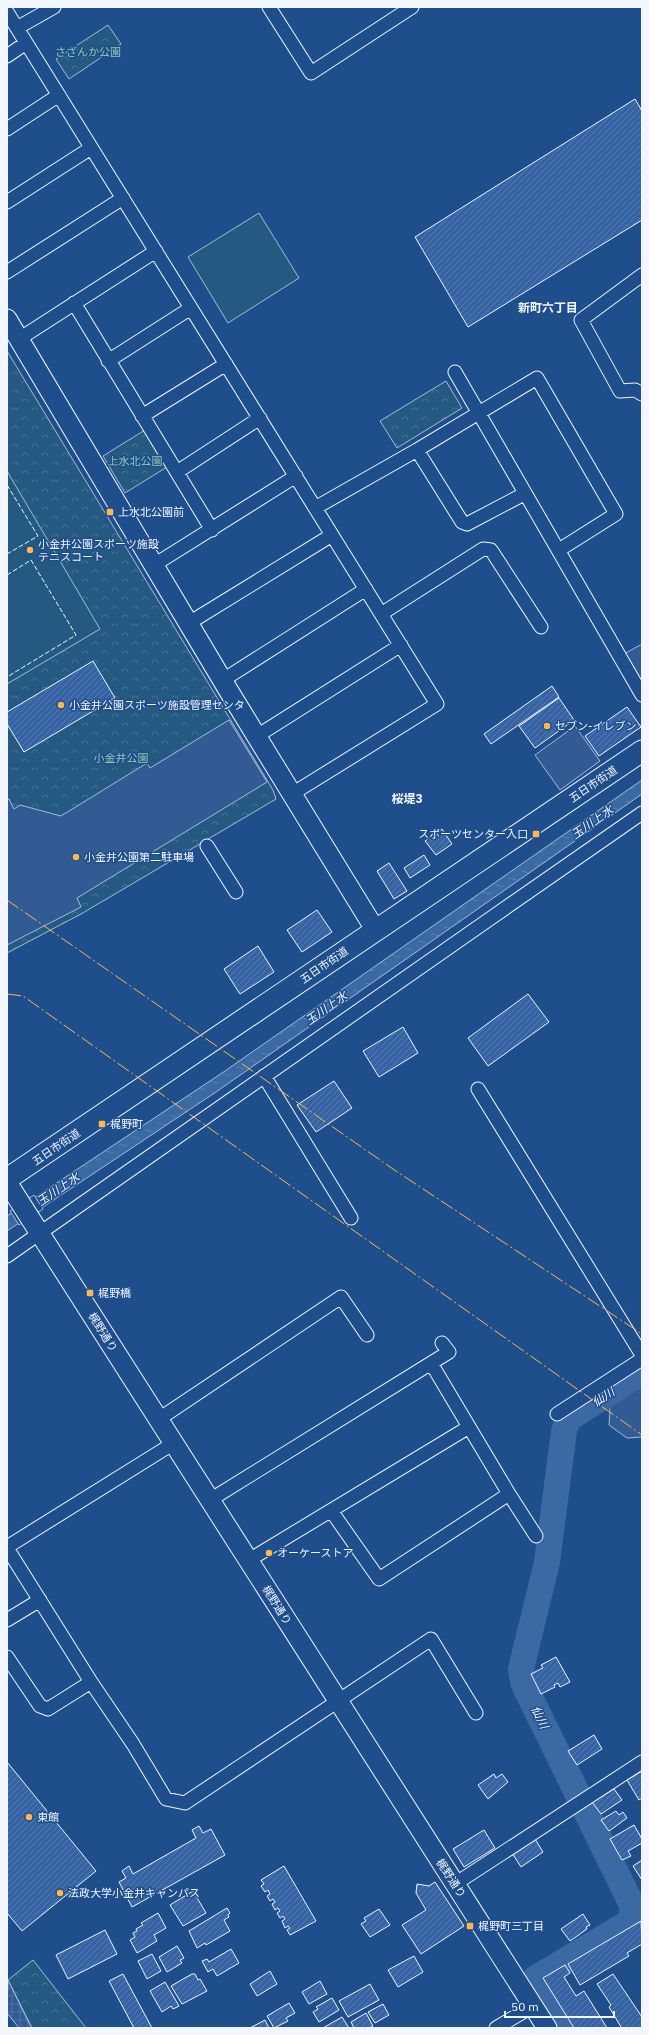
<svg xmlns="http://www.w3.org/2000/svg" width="649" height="2035" viewBox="0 0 649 2035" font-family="'IBM Plex Sans','Noto Sans JP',sans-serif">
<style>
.forest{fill:url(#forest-crowns);stroke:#a8bbd7}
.pitch{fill:#245a82;stroke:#a8bbd7}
.parking{fill:#305b95;stroke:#a8bbd7}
.plaza{fill:url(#plaza-grid);stroke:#a8bbd7}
.water{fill:url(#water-ripples);stroke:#a8bbd7}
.pier{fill:#1f4e8c;stroke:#a8bbd7}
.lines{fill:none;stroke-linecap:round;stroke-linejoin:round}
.river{stroke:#3b69a3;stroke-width:26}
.building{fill:url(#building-hatch);stroke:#f2f6ff}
.street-casing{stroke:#f2f6ff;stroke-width:15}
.secondary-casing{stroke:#f2f6ff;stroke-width:21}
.primary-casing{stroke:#f2f6ff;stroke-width:23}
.street{stroke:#1f4e8c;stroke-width:13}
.secondary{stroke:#1f4e8c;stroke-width:19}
.primary{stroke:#1f4e8c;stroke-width:21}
.fence{stroke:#f2f6ff;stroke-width:1;stroke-dasharray:5 2;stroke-linecap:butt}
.power{stroke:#ffb74d;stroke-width:1;stroke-dasharray:14 3 2 3;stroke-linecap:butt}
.poi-dot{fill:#ffb74d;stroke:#1f4e8c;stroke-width:1.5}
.labels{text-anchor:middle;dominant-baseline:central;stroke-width:3;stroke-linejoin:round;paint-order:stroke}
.park-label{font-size:11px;fill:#97c8a6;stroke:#1f4e8c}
.poi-label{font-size:11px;fill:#f2f6ff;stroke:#1f4e8c;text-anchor:start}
.street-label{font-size:11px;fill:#f2f6ff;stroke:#1f4e8c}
.neighbourhood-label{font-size:12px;font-weight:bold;fill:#f2f6ff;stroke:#1f4e8c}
.water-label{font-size:12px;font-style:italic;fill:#f2f6ff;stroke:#1f4e8c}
</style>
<defs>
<pattern id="forest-crowns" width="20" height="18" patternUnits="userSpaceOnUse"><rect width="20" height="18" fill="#245a82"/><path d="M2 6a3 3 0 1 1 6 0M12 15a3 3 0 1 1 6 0" fill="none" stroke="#447295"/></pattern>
<pattern id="plaza-grid" width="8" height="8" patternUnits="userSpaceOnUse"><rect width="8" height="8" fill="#305b95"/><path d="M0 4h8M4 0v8" fill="none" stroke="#4e73a5"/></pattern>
<pattern id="water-ripples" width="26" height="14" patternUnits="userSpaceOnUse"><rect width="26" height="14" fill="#3b69a3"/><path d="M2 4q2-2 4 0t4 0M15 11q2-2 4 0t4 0" fill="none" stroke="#587fb1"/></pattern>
<pattern id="building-hatch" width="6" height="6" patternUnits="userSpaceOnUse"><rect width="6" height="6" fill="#3563a3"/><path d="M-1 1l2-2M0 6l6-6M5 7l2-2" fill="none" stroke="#537ab1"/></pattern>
</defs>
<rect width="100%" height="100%" fill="#1f4e8c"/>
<path class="forest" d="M108,25l13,19 -52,35 -13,-20z
M7,351l266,439 3,9 -195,115 -74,39z
M446,381l16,27 -65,40 -17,-27z
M145,430l22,37 -42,26 -22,-37z
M33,1960l53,68h-54l-24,-48z"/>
<path class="pitch" d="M259,213l40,65 -71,45 -40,-66z
M7,471l93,158 -93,55z"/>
<path class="parking" d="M642,644v43l-18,-33z
M229,720l38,62 -190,116 4,9 -74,38v-145l2,-1 5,10 6,-4 41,11 86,-53 3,5z
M575,726l25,35 -40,29 -25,-35z
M642,1381v53l-1,3 -14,1 -18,-13 1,-15 -5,-9z"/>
<path class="plaza" d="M8,1980l20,41 4,7h-13l-12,-15z"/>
<path class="water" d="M642,780v14l-426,298 -209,139v-15l218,-145z"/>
<path class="pier" d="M34,1195l9,14 -24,16 -9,-14z"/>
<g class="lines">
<path class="river" d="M566,2028l-30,-50 94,-56 3,-15 -105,-214 -5,-11 -2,-13 26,-107 17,-131 4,-12 74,-47"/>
</g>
<path class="building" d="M635,99l7,12v109l-174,107 -53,-90z
M93,661l22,37 -91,54 -17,-28v-12z
M552,686l7,11 -68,47 -7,-10z
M559,698l15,22 -39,28 -16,-22z
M627,707l14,20 -42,29 -14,-20z
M442,829l10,15 -16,11 -11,-14z
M424,855l6,10 -20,13 -6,-10z
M389,863l18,28 -13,8 -17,-28z
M317,910l15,22 -30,20 -15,-22z
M258,946l16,26 -34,22 -16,-25z
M528,994l21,28 -61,44 -20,-28z
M403,1027l15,26 -39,24 -16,-26z
M334,1081l18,27 -36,24 -19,-27z
M556,1657l14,25 -10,5 -2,-4 -4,2 1,2 -14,7 -10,-20 12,-6 -2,-3z
M594,1735l8,14 -25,16 -9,-14z
M7,1762l89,109 -74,60 -15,-18z
M642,1771v27l-3,2 -12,-20z
M494,1774l2,4 6,-4 6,8 -20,17 -10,-14z
M614,1789l8,11 -21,14 -9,-12z
M616,1811l3,4 4,-3 4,6 -18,13 -8,-11z
M634,1825l8,14v4l-14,8 3,5 -9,4 -12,-21z
M199,1826l4,7 8,-4 14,26 -93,52 -13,-25 7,-4 -4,-7 7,-5 4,8 63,-36 -4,-8z
M484,1830l11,18 -31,19 -11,-18z
M535,1839l8,13 -22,15 -9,-14z
M642,1860v20l-9,-14z
M284,1866l32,55 -26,14 -3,-5 3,-2 -2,-2 -3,2 -3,-7 3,-2 -2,-3 -3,2 -3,-5 3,-2 -2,-3 -3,2 -3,-6 3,-2 -2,-3 -3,2 -3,-5 3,-2 -2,-4 -3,2 -4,-6 3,-2 -3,-4z
M435,1882l29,44 -43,28 -19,-29 24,-15 -10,-17 1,-9 12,2z
M193,1891l13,22 -23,13 -13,-21z
M227,1908l3,5 -2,2 1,2 -5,3 6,11 -24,14 -1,-2 -8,5 -8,-17z
M379,1909l11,16 -20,12 -9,-13 5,-3 -2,-3z
M158,1913l8,15 -12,7 3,6 -20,12 -7,-13 5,-3 -2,-4 4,-2 -1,-2 7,-4 -2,-2z
M583,1914l7,11 -4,2 1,2 -17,12 -9,-12z
M641,1921l1,23 -15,9 2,3 -49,29 -12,-21z
M105,1930l12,24 -49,25 -12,-24z
M177,1946l7,12 -4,2 2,3 -15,9 -8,-15z
M231,1949l8,14 -22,13 -4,-7 -5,3 -6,-11 5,-2 2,3z
M152,1954l9,17 -14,8 -9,-18z
M414,1956l9,16 -25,15 -10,-17z
M565,1965l5,8 -6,4 12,19 8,-5 23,37h-33l-31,-50z
M270,1971l7,13 -20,12 -7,-12z
M123,1974l29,54h-18l-25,-47z
M192,1974h3l3,6 2,-1 7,12 -25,13 -11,-18z
M613,1974l29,43v11h-22l1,-1 -12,-20 2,-2 -14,-21z
M320,1981l7,13 -18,10 -7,-12z
M165,1982l14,24 -6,3 -2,-3 -9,6 -12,-21z
M370,1984l9,16 -31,17 -9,-16z
M332,1998l7,12 -20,12 -6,-10 5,-3 -2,-2z
M289,2003l6,10 -9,5 2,3 -14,7 -7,-12z
M383,2004l6,11 -14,8 -7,-11z
M366,2013l7,13 -4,2h-15l-3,-6z
M342,2017l7,11h-26z
M265,2020l4,8h-19z"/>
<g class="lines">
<g class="street-casing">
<path id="street" d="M269,7l42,66 101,-66
M7,12l430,692 -145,90
M17,28l37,-21
M7,56l19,-13
M7,129l52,-34
M7,202l84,-54
M7,272l116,-74
M642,275l-61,45 39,71 15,-1 7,4
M74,303l138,227
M19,339l137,-88
M108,361l83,-53
M455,372l187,323
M142,416l84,-52
M417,450l45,72 5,2 57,-30
M177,472l83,-54
M315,508l102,-58 120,-72 79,136 -57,36
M154,565l142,-89
M381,614l102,-65 8,1 50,77
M189,623l143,-88
M223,680l143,-91
M257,736l144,-91
M207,846l29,46
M264,1076l87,142
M478,1089l164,266
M7,1256c212,-148 423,-296 635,-443
M557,1414l85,-55
M159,1419l182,-122 26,38
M509,1494l27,42
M210,1500l239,-148 -7,-9
M332,1512l47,67 130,-85 -78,-131
M7,1547l167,-104
M7,1548l84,134 42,62 33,55 19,4 246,-164 45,74
M249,1560l220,-133
M7,1620l33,-20
M7,1657l33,49 8,3 43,-27
M455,1884l187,-122
M496,2028l37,-22"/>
</g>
<g class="secondary-casing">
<path id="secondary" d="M7,319l223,374 146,238
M7,1182l540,846"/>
</g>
<g class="primary-casing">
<path id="primary" d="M7,1179l635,-428"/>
</g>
<use href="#street" class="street"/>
<use href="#secondary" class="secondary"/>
<use href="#primary" class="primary"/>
<path class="fence" d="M7,485l31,51 -31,18
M7,575l24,-15 45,75 -69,42"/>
<path class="power" d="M7,900l386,269 249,165
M7,994l16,2 619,439"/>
</g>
<g class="poi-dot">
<rect x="106" y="508" width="8" height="8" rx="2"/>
<circle cx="30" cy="550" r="4"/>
<circle cx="61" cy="705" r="4"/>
<circle cx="547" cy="726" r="4"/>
<rect x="532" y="830" width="8" height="8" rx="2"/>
<circle cx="76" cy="857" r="4"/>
<rect x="98" y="1120" width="8" height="8" rx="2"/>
<rect x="86" y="1289" width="8" height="8" rx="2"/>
<circle cx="269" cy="1553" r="4"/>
<circle cx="29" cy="1817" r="4"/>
<circle cx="60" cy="1893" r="4"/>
<rect x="466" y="1922" width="8" height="8" rx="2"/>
</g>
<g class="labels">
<g class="park-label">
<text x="88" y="52">さざんか公園</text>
<text x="135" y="461">上水北公園</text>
<text x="121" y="758">小金井公園</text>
</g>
<g class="poi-label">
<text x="118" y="512">上水北公園前</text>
<text x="38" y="544">小金井公園スポーツ施設<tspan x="38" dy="13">テニスコート</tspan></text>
<text x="69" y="705">小金井公園スポーツ施設管理センタ</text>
<text x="555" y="726">セブン-イレブン</text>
<text x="528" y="834" text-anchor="end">スポーツセンター入口</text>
<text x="84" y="857">小金井公園第二駐車場</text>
<text x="110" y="1124">梶野町</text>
<text x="98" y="1293">梶野橋</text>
<text x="277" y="1553">オーケーストア</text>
<text x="37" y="1817">東館</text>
<text x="68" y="1893">法政大学小金井キャンパス</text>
<text x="478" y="1926">梶野町三丁目</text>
</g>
<g class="street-label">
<text transform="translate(593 784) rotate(-34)">五日市街道</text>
<text transform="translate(324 965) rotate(-34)">五日市街道</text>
<text transform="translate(56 1147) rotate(-34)">五日市街道</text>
<text transform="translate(103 1332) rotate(58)">梶野通り</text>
<text transform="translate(277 1605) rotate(58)">梶野通り</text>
<text transform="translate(451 1878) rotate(57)">梶野通り</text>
</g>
<g class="neighbourhood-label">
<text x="548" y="307">新町六丁目</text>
<text x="407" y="798">桜堤3</text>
</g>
<g class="water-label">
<text transform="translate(592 822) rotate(-35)">玉川上水</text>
<text transform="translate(326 1008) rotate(-35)">玉川上水</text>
<text transform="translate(58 1189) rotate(-34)">玉川上水</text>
<text transform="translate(603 1397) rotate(-33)">仙川</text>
<text transform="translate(540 1717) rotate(64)">仙川</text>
</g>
</g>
<rect width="649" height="2035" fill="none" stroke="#f2f6ff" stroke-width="16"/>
<path d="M505 2011v6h109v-6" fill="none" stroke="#f2f6ff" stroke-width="2"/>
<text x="511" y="2011" font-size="12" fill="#f2f6ff" stroke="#1f4e8c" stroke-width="3" paint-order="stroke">50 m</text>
</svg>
